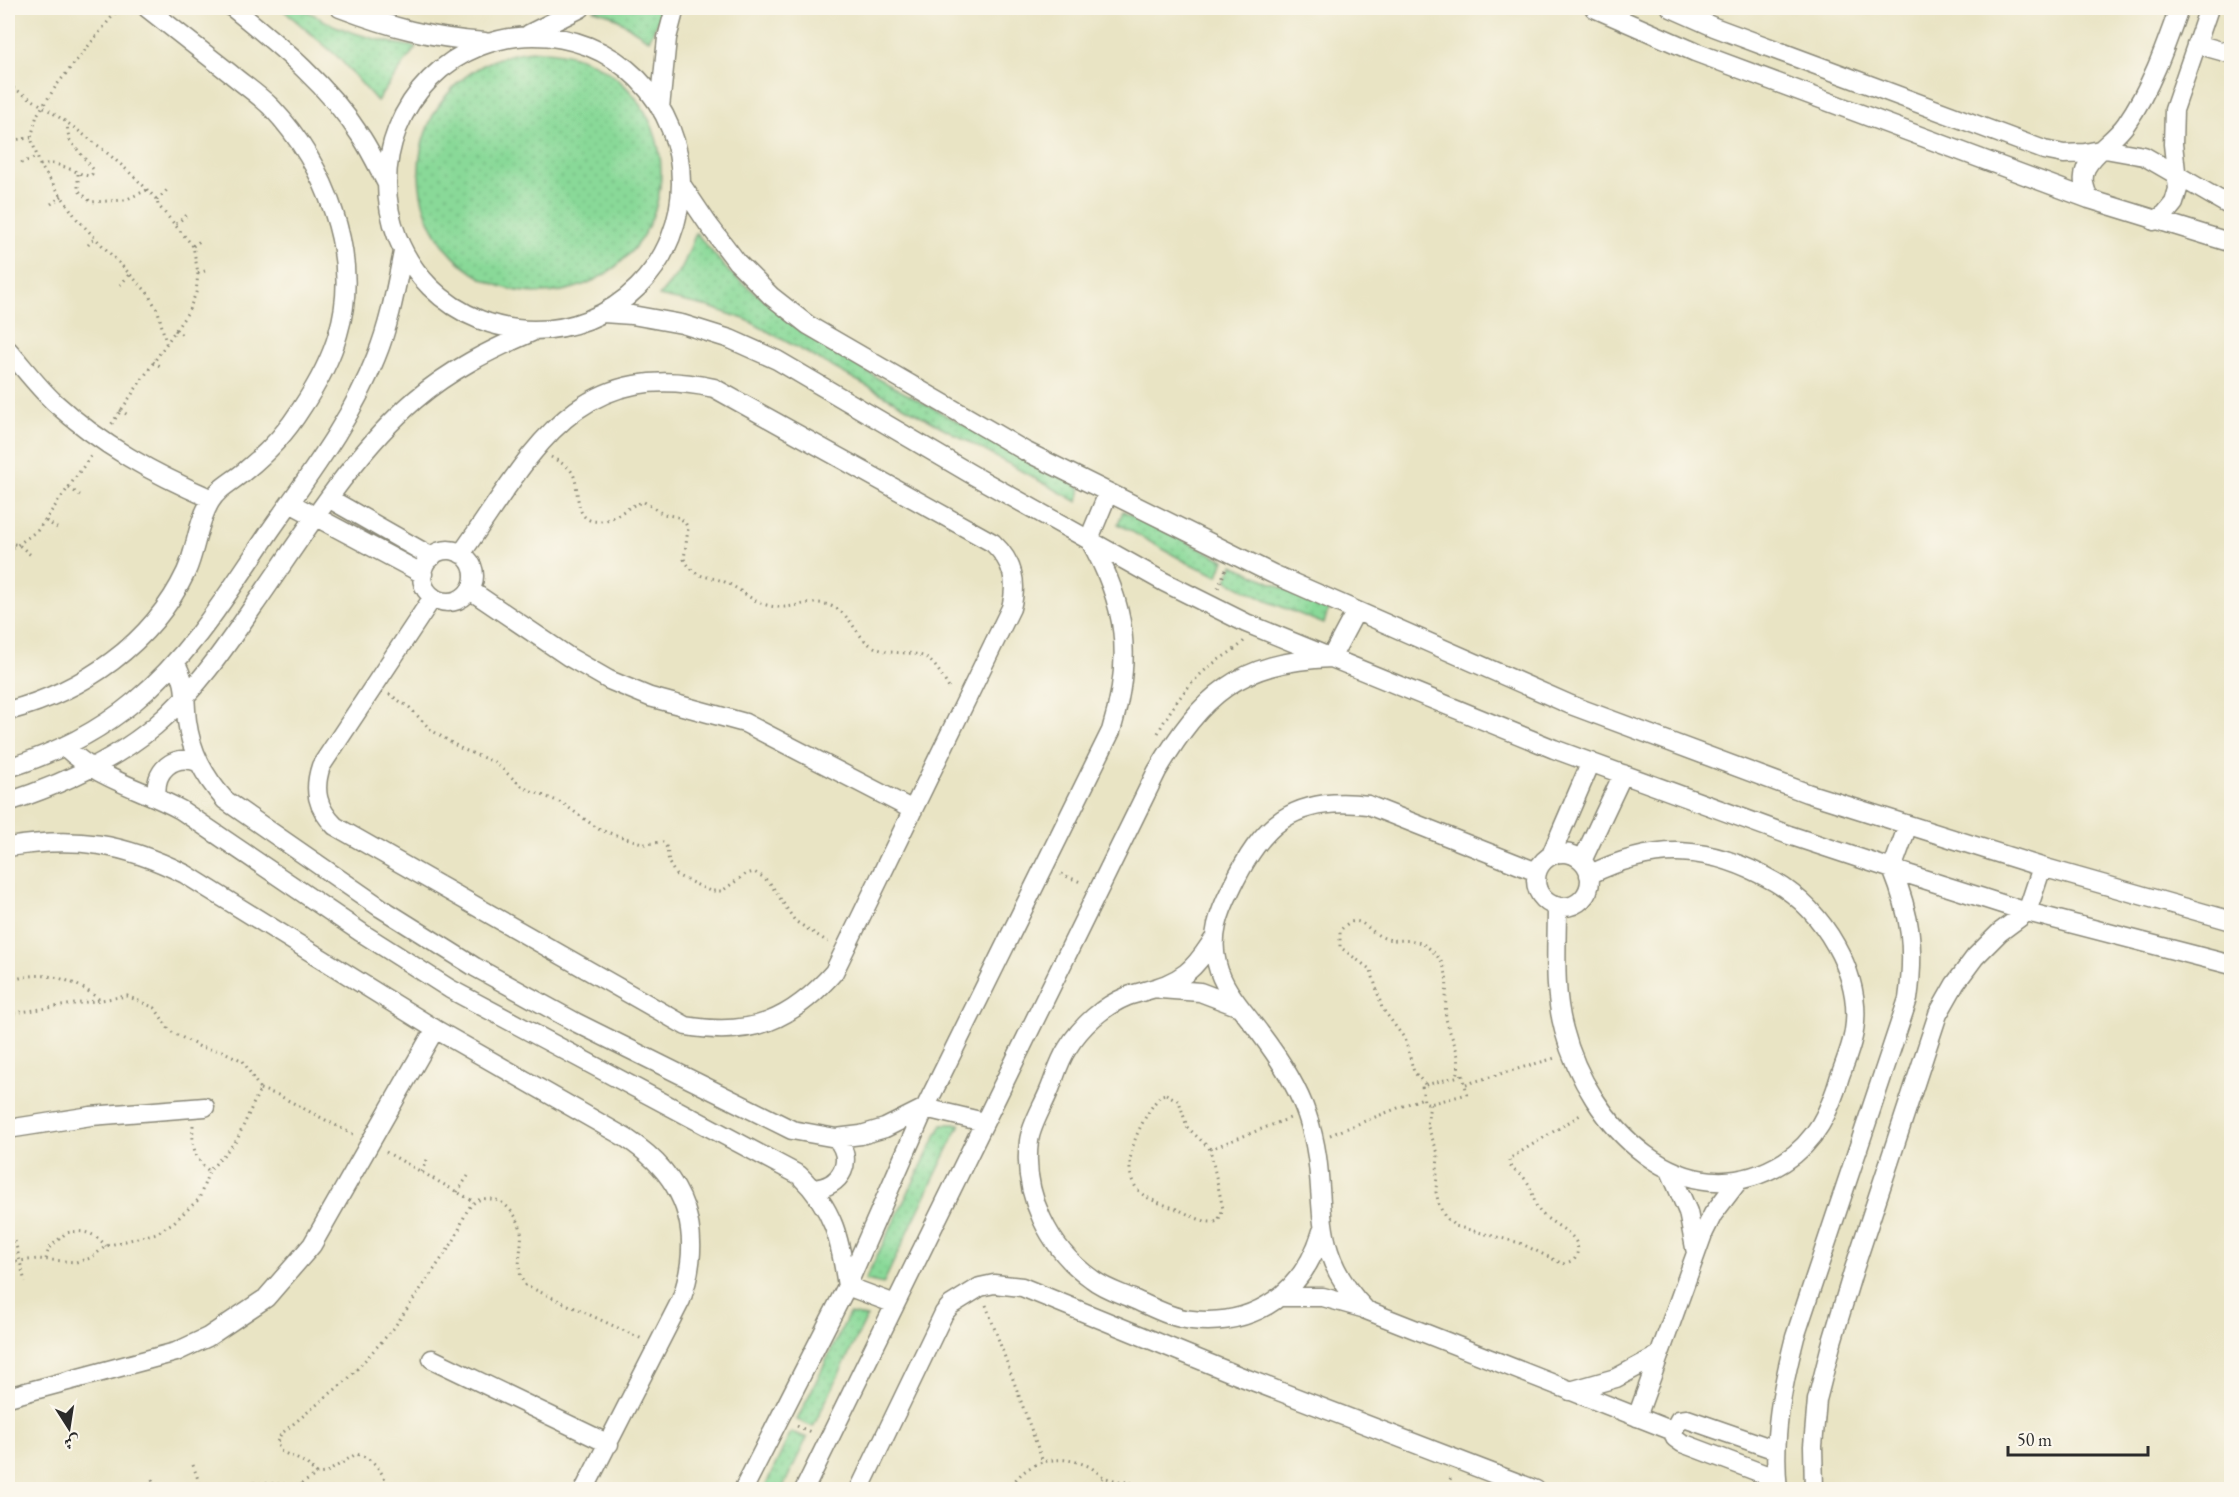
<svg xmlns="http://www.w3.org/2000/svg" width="2239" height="1497" viewBox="0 0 2239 1497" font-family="'EB Garamond',Amiri,serif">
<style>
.grass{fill:url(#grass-dots);stroke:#5a8262;stroke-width:1.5}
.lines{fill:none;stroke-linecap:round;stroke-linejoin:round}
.minor-casing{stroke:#8a8878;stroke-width:21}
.path{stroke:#8a8878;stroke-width:3;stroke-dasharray:1.5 4.5;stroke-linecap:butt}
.minor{stroke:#fff;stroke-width:18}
</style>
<defs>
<pattern id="grass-dots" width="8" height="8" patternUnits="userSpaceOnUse" patternTransform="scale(1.5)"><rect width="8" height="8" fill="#89d998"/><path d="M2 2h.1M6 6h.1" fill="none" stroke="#76ba83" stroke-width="1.8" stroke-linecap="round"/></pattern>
</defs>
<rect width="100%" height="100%" fill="#fbf7ec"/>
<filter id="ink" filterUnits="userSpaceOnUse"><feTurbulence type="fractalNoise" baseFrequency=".0167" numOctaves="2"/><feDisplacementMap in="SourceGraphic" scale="12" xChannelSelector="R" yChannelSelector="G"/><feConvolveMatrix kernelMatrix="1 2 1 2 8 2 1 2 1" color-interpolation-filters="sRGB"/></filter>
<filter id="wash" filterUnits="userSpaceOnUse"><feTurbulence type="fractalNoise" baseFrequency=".008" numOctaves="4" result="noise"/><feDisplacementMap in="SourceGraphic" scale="24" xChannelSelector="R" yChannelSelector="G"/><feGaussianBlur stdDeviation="1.35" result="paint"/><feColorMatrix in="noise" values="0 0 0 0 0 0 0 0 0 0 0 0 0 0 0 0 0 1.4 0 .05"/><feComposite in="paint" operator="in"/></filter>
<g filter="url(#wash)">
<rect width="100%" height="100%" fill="#e9e4c4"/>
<path class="grass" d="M281,8c30,-1 32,9 57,19 25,10 51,16 78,20l-39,54 -39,-44z
M598,8h66l-15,32 -38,-25 -17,-5z
M419 172a121 121 0 1 1 242 0a121 121 0 1 1-242 0Z
M696,233l33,39 67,53 83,54 202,109 -3,14 -331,-182 -38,-13 -50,-11 23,-28z
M1123,511l101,49 -6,16 -32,-14 -68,-38z
M1233,565l95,44 -4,15 -57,-23 -41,-21z
M942,1124h18l-77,160 -18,-4z
M849,1314l18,3 -54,110 -16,-7z
M791,1432l16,6 -25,51h-18z"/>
</g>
<g filter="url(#ink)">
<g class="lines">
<g class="minor-casing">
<path id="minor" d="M233,8c48,39 95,77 129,130 9,14 16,29 24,44
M340,8c50,19 91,30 145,34
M1594,8l101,44 394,147 143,44
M1671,8l43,19 330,123 20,4 21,-1 20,-4 39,7 88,51
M529,34l52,-26
M387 183a147 147 0 1 1 294 0a147 147 0 1 1-294 0Z
M2196,44l36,10
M660,108l7,-70 8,-30
M681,184l27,40 29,38 34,34 37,29 217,126 248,123 298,131 236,88 235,74 190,54
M2089,199c-4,-10 -8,-20 -3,-31 8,-16 29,-28 40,-44 25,-36 39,-76 53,-116
M2154,221l11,-7 9,-11 4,-14 -5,-45 1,-34 35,-102
M603,313l29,2 50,9 48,15 47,21 194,114 193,108 82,41 308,126 235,86 103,34 135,43 205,53
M8,350c15,17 29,36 46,52 47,43 100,72 158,97
M330,499l102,58
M290,503l133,71
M422 576a26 26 0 1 1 52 0a26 26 0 1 1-52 0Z
M470,590l99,67 40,23 41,17 95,26 168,87
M433,597l-112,169c-8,24 -4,42 14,60l351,200c65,11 105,-5 148,-54l177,-364c7,-26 2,-46 -18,-65l-279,-155c-141,-31 -183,68 -253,166
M175,662c13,23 9,35 12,59 4,31 17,55 38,79l156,108 94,59 100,55 217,108 44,8 25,-3 24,-7 40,-20 59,14
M8,711c75,-20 144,-67 178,-139 10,-22 11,-48 24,-70 8,-14 22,-20 35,-31 21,-17 41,-38 56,-62 14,-21 30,-50 37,-75 24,-79 -13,-170 -67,-227 -12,-12 -27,-22 -40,-33 -28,-22 -56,-44 -84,-66
M64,746c35,34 75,41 117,64l181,123 88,56 349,186c35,34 41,64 48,111l48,18
M8,768c45,-14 90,-36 127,-67 56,-46 95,-111 135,-170 39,-56 81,-110 106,-174 14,-34 20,-70 27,-105
M157,797c-4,-26 16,-44 41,-35
M8,802c52,-17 105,-41 147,-76 39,-33 70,-78 98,-119 48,-68 99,-153 162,-207 35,-30 75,-50 117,-68
M8,847c68,-11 115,-4 177,27l250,155 191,109c60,39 79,94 55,162l-97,190
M1536 880a27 27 0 1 1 54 0a27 27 0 1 1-54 0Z
M1551,855l40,-93
M1582,861l41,-87
M1537,872l-169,-67c-75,-10 -107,20 -137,84 -12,24 -21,48 -14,75 6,26 27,47 43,69 19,25 37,52 47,82 27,78 -6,129 59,195l307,121
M1557,906c0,41 -4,84 7,124 24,94 119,194 220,132 32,-20 46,-51 56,-86 5,-14 12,-30 14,-45 9,-57 -31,-121 -79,-149 -65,-37 -119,-40 -186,-7
M1215,937c-9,13 -16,26 -29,36 -18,14 -37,16 -58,23 -25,10 -47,30 -61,53 -8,12 -12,28 -18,42 -6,15 -18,34 -20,50 -7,53 20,108 63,138 11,9 27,14 41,20 19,8 38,19 59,21 64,7 112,-29 130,-89
M1160,989l40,3 37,14
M8,1129l83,-13 114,-9
M1671,1173l17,39 8,41
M813,1189c29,-2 42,-29 23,-51
M1282,1297h41l39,11
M432,1359l177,85
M1570,1391l46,-13 43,-23
M8,1397l168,-45 32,-15 58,-39 46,-53 123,-216
M1637,1417l66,-183 10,-20 26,-34
M1776,1450l-89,-31 -8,1 -6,11 2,7 7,5 95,36
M743,1490l104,-204 78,-178 186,-377c22,-73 16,-126 -22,-192l19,-46
M804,1490l353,-719c46,-77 81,-109 174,-113l25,-47
M859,1490l85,-177 7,-8 29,-18 14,-3 28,3 215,88 299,115
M1778,1490c-6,-53 4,-102 17,-153l113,-338c7,-50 3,-83 -16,-130l16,-44
M1814,1490l-1,-44 4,-46 14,-55 22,-73 85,-258 17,-30 20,-27 25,-25 27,-20 15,-45"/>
</g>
<path class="path" d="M119,8l-63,78 -19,29 -6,23 9,27 37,54 70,73 11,19 8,32
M8,85c53,31 107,69 149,115l1,5 35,41 5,27 -2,20 -8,19 -77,113
M12,140l19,-2
M21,163l16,-6
M40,165c20,-5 31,7 49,11l3,-2 1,-5 -24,-30 -2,-14
M78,174v16l13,12 34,-2 22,-10
M157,200l11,-11
M51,204l11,-8
M176,224l11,-9
M88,245l6,-6
M193,246l7,-5
M198,273l7,-2
M120,285l10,-11
M175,330l9,6
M153,362l9,5
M120,410l8,5
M551,457c7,4 18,9 22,17 8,16 -2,55 33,46 13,-3 22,-15 38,-18l19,12 15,3 7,5 3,7 -4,30c13,22 22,15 41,23 20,9 28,23 53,25 19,1 34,-9 53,-1 20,8 23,27 38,38 20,15 45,3 60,16 9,7 15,20 21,30
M69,488l11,7
M46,521l11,7
M8,543l11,2 13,11
M8,552l30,-22 55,-77
M1218,588l8,-19
M389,694l21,14 21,22 31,19 32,13 30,26 38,15 38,27 45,14 18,-2 4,6 2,15 7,12 34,16h12l24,-17 8,-2 9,5 7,6 25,38 33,21
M1158,733c13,-26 30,-49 52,-67 11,-9 25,-15 34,-25
M1061,874l22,9
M8,982c33,-14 65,-4 92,18
M8,1014l119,-18 28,12 15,23 30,16 22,4 21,10 17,28 -23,51 -28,31 -10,28 -25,23 -17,11 -51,13 -15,12 -15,4 -38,-3 -30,3
M1463,1075l4,19 -37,10 -6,-2 -2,-16z
M1425,1084l-11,-12 -9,-33 -23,-31 -11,-38 -31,-23v-16c18,-22 26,-1 42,6 18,8 30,-3 48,12 26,22 13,42 16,69 4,21 17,35 11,58
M1466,1084l89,-26
M260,1089l18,6 76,40
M1166,1094l13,7 8,26 23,22 13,60 -5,12c-13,4 -27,-6 -39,-11 -12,-5 -30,-9 -39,-18 -25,-24 2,-75 21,-97z
M1430,1104l-3,21 11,28 -2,39 3,13 6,12 10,9 65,17 43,21 11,-4c15,-24 -20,-33 -33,-47 -9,-10 -7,-24 -16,-34 -7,-8 -16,-8 -16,-20l73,-45
M193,1125c-1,20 0,32 16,46
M1330,1135l93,-37
M1210,1149l80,-31
M386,1152l87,49
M421,1172l8,-16
M457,1192l11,-16
M15,1241l10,41
M46,1259l3,-11 17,-15c17,-4 29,0 40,13
M986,1305l57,157
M797,1426l16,7
M193,1465l8,23
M152,1479l4,11
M188,1490l64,-7 48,2 17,-11
M389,1490c-6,-18 -15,-32 -33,-36l-30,19 -9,1 -11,-11 -26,-12 -3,-9 4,-8 67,-55 45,-50 60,-87c12,-20 12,-50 43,-42 6,2 11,6 15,11 23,25 -2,49 14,74l117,54
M1009,1490c16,-30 51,-38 81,-23 6,3 10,9 16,11 17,5 33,4 50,12
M1097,1490l6,-12
M1444,1490l8,-14"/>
<use href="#minor" class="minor"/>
</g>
</g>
<rect width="2239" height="1497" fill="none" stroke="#fbf7ec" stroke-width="30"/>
<g transform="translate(69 1428) rotate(168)" stroke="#fbf7ec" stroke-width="4.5" paint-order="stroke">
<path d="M0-4.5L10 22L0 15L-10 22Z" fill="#2b2b2b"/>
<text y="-9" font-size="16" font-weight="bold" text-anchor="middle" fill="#2b2b2b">ش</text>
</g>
<path d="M2008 1446v9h140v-9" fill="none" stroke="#2b2b2b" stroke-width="3"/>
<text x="2017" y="1446" font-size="18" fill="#2b2b2b" stroke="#fbf7ec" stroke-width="4.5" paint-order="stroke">50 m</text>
</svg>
